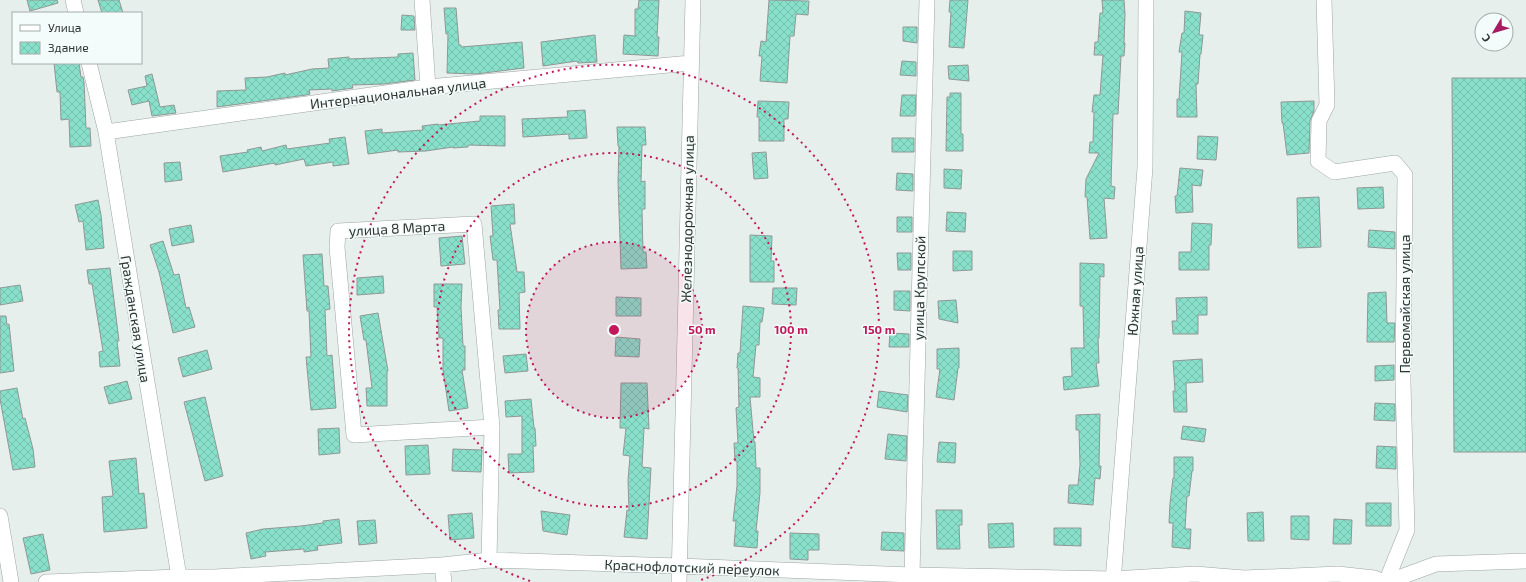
<svg xmlns="http://www.w3.org/2000/svg" width="1526" height="582" viewBox="0 0 1526 582" font-family="'Exo 2',sans-serif">
<style>
.building{fill:url(#building-cross-hatch);stroke:#8f9895}
.lines{fill:none;stroke-linecap:round;stroke-linejoin:round}
.minor-casing{stroke:#9da6a3;stroke-width:16}
.minor{stroke:#fff;stroke-width:15}
.ring{fill:none;stroke:#c2185b;stroke-width:2;stroke-dasharray:2 4}
.labels{text-anchor:middle;dominant-baseline:central;stroke-width:3;stroke-linejoin:round;paint-order:stroke}
.street-label{font-size:14px;fill:#2f3332;stroke:#f3fcfa}
.centre{fill:#c2185b;stroke:#f3fcfa;stroke-width:2}
.ring-label{font-size:12px;text-anchor:middle;font-weight:bold;fill:#c2185b;stroke:#f3fcfa;stroke-width:3;stroke-linejoin:round;paint-order:stroke}
</style>
<defs>
<pattern id="building-cross-hatch" width="8" height="8" patternUnits="userSpaceOnUse"><rect width="8" height="8" fill="#88dfca"/><path d="M0 0l8 8M0 8l8-8" fill="none" stroke="#76c0ae"/></pattern>
</defs>
<rect width="100%" height="100%" fill="#e6efec"/>
<path class="building" d="M27,0h30l1,3 -28,8z
M98,0h21l4,13h-21z
M639,0h20l-2,37h2l-1,19 -35,-2 1,-19 11,1v-27h3z
M769,0l40,1 -1,14 -12,-1 -2,22h-4l-3,47 -27,-2 2,-25h-3l2,-15 5,1z
M950,0h18l-4,48 -15,-1 2,-35h-2z
M1102,0h22l1,14 -1,29h1l-1,13h-3l-3,58h-5l-2,72 4,1 -1,12 -10,-1 3,40 -17,1 -3,-42h-2l1,-18 13,-26h-10l1,-11h3l1,-30h-2l2,-17h6l3,-40h-9l1,-13h3l2,-29h3z
M444,8h12l3,37h2v2l61,-5 2,26 -48,6 -29,-1 1,-39h-2z
M1185,11l16,2 -2,22h4l-2,19h-1l-2,30h-2l1,33h-20v-18h2l3,-47h-3l3,-19h2z
M402,15l12,1 1,14h-14z
M903,27h14v16l-14,-2z
M595,35l2,27 -19,1 -1,-2 -34,5 -2,-24z
M413,53l2,27 -31,4 -32,1 1,3 -21,3v-2l-23,1 1,4 -4,1 -89,12v-16l29,-1 -1,-12 22,-1 18,-4v2l27,-6 17,-1 -1,-9 21,-2v2l49,-2v-3z
M902,61l14,1v14l-16,-1z
M54,63h25l2,14h2l1,5 2,46h4l1,18 -21,1 -1,-28 -8,1 -1,-28h-3z
M968,65l1,16 -20,-2 -1,-13z
M152,74l8,33 14,-2 2,8 -24,3 -3,-15 -17,4 -4,-15 19,-4 -2,-10z
M1452,78h74v374h-72z
M950,93h11v41h2v17h-17l1,-54h3z
M902,95h14l-1,21h-15z
M758,101l31,1 -1,17h-4v22h-25v-24h-2z
M1314,101v10l-4,10 -1,32 -22,2 -4,-32h-1l-1,-21z
M585,110l2,28 -18,1v-5l-46,3 -1,-18 46,-2 -1,-6z
M480,116h25v30l-37,-1v2l-15,1v-1l-27,4 -28,1v-2l-30,4 -3,-23 17,-2v4l41,-3 -1,-4 16,-2v1l42,-4z
M617,127h28l1,18h-4l-1,37 4,-1v28h-3l1,43h3l1,16 -26,1 -3,-87 1,-36h-1z
M1198,136l20,1 -2,23 -19,-1z
M345,137l4,27 -16,2v-4l-27,4 -2,-7 -29,6v-2l-52,9 -3,-16 28,-4 -1,-2 14,-3 1,4 24,-6 1,4 43,-6 -1,-4z
M892,138h22v14h-22z
M766,152l2,26 -14,1 -2,-26z
M180,162l2,18 -17,2 -1,-19z
M1180,168l23,2 -2,16 -9,-1 1,27 -17,1 -1,-17h2z
M944,169l18,1 -1,19 -17,-1z
M897,173l16,1v17l-17,-1z
M1383,187l1,21 -26,1 -1,-21z
M1319,197l2,50 -23,1 -1,-50z
M98,200l3,15 3,33 -18,2 -3,-29 -4,1 -4,-17z
M514,204l1,20h-5l7,48h7l1,20 -6,1 1,36h-21l-1,-19h2l-3,-50h-4l-3,-24h3l-2,-30z
M947,212l19,1 -1,19 -19,-1z
M897,217h15v15h-15z
M1192,223l20,1 -1,21h-2v25h-30v-18h12z
M191,225l3,17 -22,4 -3,-17z
M1369,230l26,2v17l-27,-2z
M750,235l22,1 -1,25h3v21h-24z
M462,236l3,28 -24,2 -2,-28z
M163,241l11,34 5,-1 7,34 3,-1 6,20 -22,6 -14,-61 -9,-27z
M953,251h19v19l-19,1z
M897,253h14v17h-13z
M322,254l2,32h4l2,23 -5,1 2,46 5,-1 4,53 -25,2 -5,-53h5l-2,-46h-2l-4,-56z
M1080,263l24,1v13l-4,-1 -1,62h-1l1,25h-3l3,23 -35,4 -1,-13 9,-1 -1,-28h13l-1,-42h-3z
M110,268l9,73h-2l3,25 -20,1 -1,-15 4,-1 -11,-67h-3l-2,-14z
M383,276l1,17 -27,2v-17z
M434,284h28l-1,23 2,39h2v24h-3l6,38 -19,3 -6,-41v-32h-4l-2,-31h-3z
M20,285l3,16 -23,4v-17z
M773,288h24l-1,17 -24,-1z
M894,291h16v20l-16,-1z
M1386,292l1,31h8l-1,19h-27l1,-49z
M616,297l25,1v18h-25z
M1207,297v18h-9v19h-25l-1,-13h5l-1,-23z
M956,300l2,23 -19,-4 -1,-18z
M743,306l21,2 -2,14h-2l-1,23h-3l-3,32 7,1v19h-10l4,45h1l1,26h4v25l-4,38h2l-1,17 -23,-2 2,-25h-3l4,-35v-25h-2l-1,-18h4l-2,-35 3,-1 -1,-39h-1l1,-15h2z
M378,313l10,58h-1v35h-20l-1,-18h6l-6,-48h-2l-4,-24z
M0,316h6l1,9 2,-1 5,47 -14,2z
M890,333l19,1v13h-20z
M616,337l24,2 -1,18 -24,-1z
M959,348v20h-1l-4,32 -18,-3 4,-28h-3v-20z
M207,350l5,19 -29,8 -5,-19z
M526,354l2,17 -23,2 -2,-17z
M1202,359l1,23 -17,1 1,29h-13l-1,-21h2l-2,-30z
M1394,365v15l-19,1v-15z
M127,381l5,18 -23,5 -5,-17z
M621,383h26l2,46 -5,-1 -2,39 9,1 -4,71 -23,-2 3,-27 2,1 -1,-31 2,-24 -7,-1 3,-27h-6z
M17,388l6,31 2,-1 8,31 2,18 -22,3 -13,-71v-8z
M879,391l29,4 -1,17 -30,-5z
M205,397l18,79 -18,5 -21,-79z
M531,399l3,29h1l1,18h-3l1,26 -25,1 -1,-19h14v-38l-16,1 -1,-16z
M1375,403l20,1v17l-21,-1z
M1100,414l-1,52h2l-1,13 -5,-1 -2,27 -25,-2 1,-18h9l2,-20 -1,-35h-3v-15z
M1183,426l23,3 -2,13 -23,-3z
M339,428l1,25 -21,2 -1,-26z
M888,434l19,2 -1,25 -21,-2z
M939,442l17,1 -1,20 -18,-1z
M428,445l2,29 -24,1 -1,-29z
M1377,446l19,1v22l-20,-1z
M453,449l29,1 -1,22 -29,-1z
M1174,457h19v14h-1l-3,25h-2l-2,33h6l-1,20 -18,-2 1,-24h-4l1,-20 3,-25h1z
M136,458l3,36 5,-1 3,35 -43,4 -2,-35 11,-1 -4,-35z
M1366,503h25v23h-25z
M936,510h26v15h-3l1,24h-23z
M541,511l29,4 -3,20 -24,-4z
M1263,512l1,29h-16l-1,-28z
M472,513l2,25 -24,2 -2,-25z
M1291,516h18v24l-18,-1z
M339,519l3,24 -25,3 1,4 -14,2v-3l-39,3 1,4 -15,3 -5,-26 17,-4 38,-3 22,-3v-2z
M1334,519l18,1 -1,24h-18z
M375,520l2,23 -18,2 -2,-24z
M1013,523l1,24 -25,1 -1,-24z
M1054,528h27v18l-27,-1z
M882,532l22,1v18l-23,-1z
M790,533l29,1v16h-11v10l-18,-1z
M43,534l7,36 -19,4 -8,-36z"/>
<g class="lines">
<g class="minor-casing">
<path id="minor" d="M73,0l3,13
M422,0l6,87
M1324,0l3,105 -8,16 -1,40 16,11 61,-9 10,12 -2,208 4,147 -21,52
M89,63l17,69 73,445
M106,132l322,-45 263,-24
M0,516l11,66
M489,560l3,-133 -18,-203 -136,7 -1,16 17,188 138,-8
M442,565l2,17
M912,575l15,-575
M46,582l133,-5h35l228,-12 47,-5 190,6 233,9 201,4 82,-5 49,4 94,-4 36,4 10,4
M679,582l14,-582
M1113,582l32,-414 1,-168
M1387,582l49,-18 90,-3"/>
</g>
<use href="#minor" class="minor"/>
</g>
<circle cx="614" cy="330" r="88" fill="#c2185b" fill-opacity=".12"/>
<g class="ring">
<circle cx="614" cy="330" r="88"/>
<circle cx="614" cy="330" r="177"/>
<path d="M530 581A265 265 0 1 1 698 581"/>
</g>
<g class="labels">
<g class="street-label">
<text transform="translate(398 93) rotate(-7)">Интернациональная улица</text>
<text transform="translate(687 219) rotate(-89)">Железнодорожная улица</text>
<text transform="translate(397 228) rotate(-3)">улица 8 Марта</text>
<text transform="translate(919 288) rotate(-89)">улица Крупской</text>
<text transform="translate(1135 291) rotate(-86)">Южная улица</text>
<text transform="translate(1404 304) rotate(-90)">Первомайская улица</text>
<text transform="translate(136 319) rotate(81)">Гражданская улица</text>
<text transform="translate(692 567) rotate(2)">Краснофлотский переулок</text>
</g>
</g>
<circle cx="614" cy="330" r="6" class="centre"/>
<g class="ring-label">
<text x="702" y="334">50 m</text>
<text x="791" y="334">100 m</text>
<text x="879" y="334">150 m</text>
</g>
<rect x="12" y="12" width="130" height="52" fill="#f3fcfa" stroke="#a5acaa"/>
<rect x="20" y="25" width="20" height="6" fill="#ffffff" stroke="#a5acaa"/>
<text x="48" y="32" font-size="12" fill="#2f3332">Улица</text>
<rect x="20" y="42" width="20" height="12" fill="url(#building-cross-hatch)" stroke="#a5acaa"/>
<text x="48" y="52" font-size="12" fill="#2f3332">Здание</text>
<g transform="translate(1494 32) rotate(232)"><circle r="19" fill="#f3fcfa" stroke="#a5acaa"/>
<path d="M0-3L7 15L0 10L-7 15Z" fill="#a61c63"/>
<text y="-6" font-size="11" font-weight="bold" text-anchor="middle" fill="#2f3332">С</text>
</g>
</svg>
